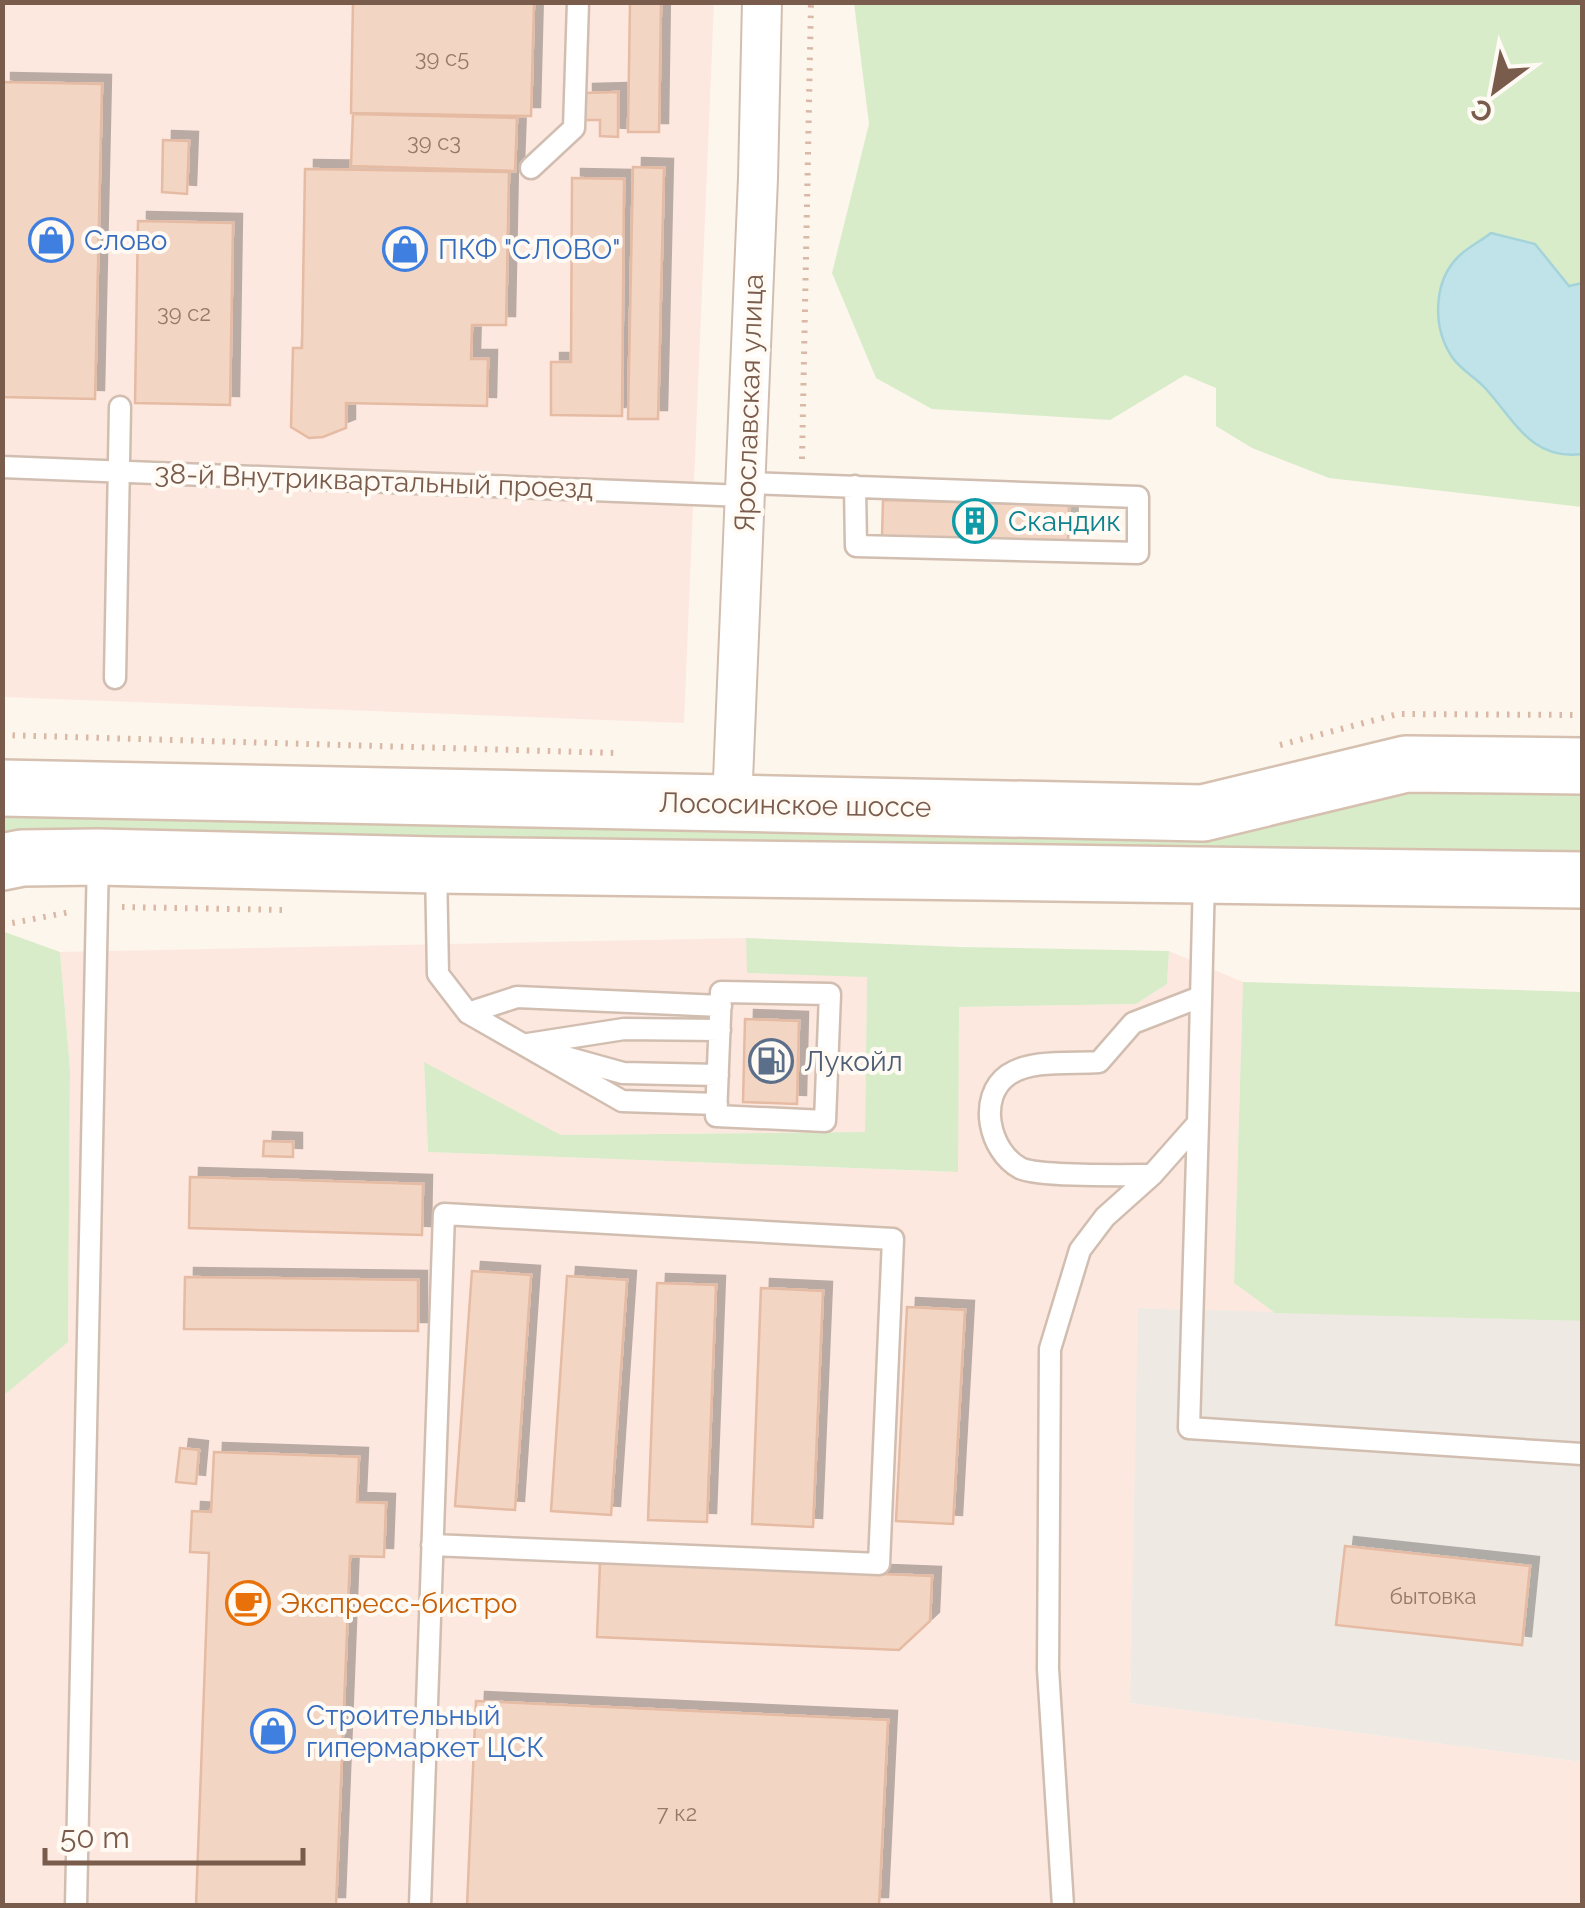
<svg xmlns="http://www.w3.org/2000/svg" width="1585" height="1908" viewBox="0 0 1585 1908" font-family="Raleway,sans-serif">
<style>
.commercial{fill:#fde8e0}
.industrial{fill:#efe9e4}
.green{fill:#d8ecc9}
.water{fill:#bfe3e8;stroke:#a5d3da;stroke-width:2.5}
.building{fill:#f3d5c3;stroke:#e6bba3;stroke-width:2.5;filter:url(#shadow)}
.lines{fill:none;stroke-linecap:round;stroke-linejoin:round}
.lane-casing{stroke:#d1beb0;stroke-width:25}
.street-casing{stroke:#d1beb0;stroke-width:42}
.secondary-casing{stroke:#d6c0b0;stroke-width:60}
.path{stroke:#d9b8a5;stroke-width:6;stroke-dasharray:2.5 8;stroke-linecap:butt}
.lane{stroke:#fff;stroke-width:20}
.street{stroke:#fff;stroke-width:38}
.secondary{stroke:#fff;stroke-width:55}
.labels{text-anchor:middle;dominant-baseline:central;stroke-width:8;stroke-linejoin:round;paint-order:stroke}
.number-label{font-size:22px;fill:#987a6a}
.shop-label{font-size:28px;fill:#366cbe;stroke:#fffaf3;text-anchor:start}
.street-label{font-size:28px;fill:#7a5c4d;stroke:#fffaf3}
.culture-label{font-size:28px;fill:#0d838f;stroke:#fffaf3;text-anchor:start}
.service-label{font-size:28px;fill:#4e5e75;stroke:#fffaf3;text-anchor:start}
.food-label{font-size:28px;fill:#c56008;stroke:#fffaf3;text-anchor:start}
</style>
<defs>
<filter id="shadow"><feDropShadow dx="9" dy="-9" stdDeviation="0" flood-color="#0004"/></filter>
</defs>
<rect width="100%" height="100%" fill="#fdf6ec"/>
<path class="commercial" d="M3,3h711l-30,720 -681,-26z
M746,938l2,35 119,3 -2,156 -304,3 -137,-72 4,89 529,20 2,-165 177,-3 31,-20 2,-33 74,31 -9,301 41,30 -136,-5 -9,395 452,59v143h-1579l-1,-509 66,-55 2,-272 -10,-117z"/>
<path class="industrial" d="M1138,1308l444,13v441l-452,-59z"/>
<path class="green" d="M854,3h728v504l-253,-29 -77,-30 -36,-22v-38l-31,-13 -75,45 -178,-11 -56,-31 -44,-105 37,-149z
M1412,785h170v79l-1579,-26 -1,-24 1205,19z
M2,931l58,21 10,117 -2,273 -65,54z
M746,938l214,9 209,4 -2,33 -31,20 -177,3 -1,165 -530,-20 -4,-90 137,73 304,-3 2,-155 -120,-4z
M1243,982l339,10v329l-307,-8 -41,-30z"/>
<path class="water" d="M1491,233l44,11 34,42 13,-3v171c-50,7 -67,-33 -96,-65 -10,-11 -26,-20 -34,-32 -20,-30 -19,-76 7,-101 9,-9 22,-15 32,-23z"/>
<path class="building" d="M353,2h181l-3,114 -180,-3z
M630,2h31l-2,130h-31z
M2,82l100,2 -7,315 -93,-2z
M618,92v45l-18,-1v-16h-16v-27z
M353,114l164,4 -2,53 -164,-5z
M163,140l26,1 -2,53 -25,-2z
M633,167l31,1 -6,251h-30z
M305,169l204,3 -3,153h-34l-1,34h17l-1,47 -141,-3v25l-23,9 -14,1 -18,-11 2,-79h9z
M572,178l52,1 -2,237 -71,-1v-53h20z
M138,221l95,2 -3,182 -95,-2z
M883,500l186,5 -1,39 -186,-8z
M745,1019l54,2 -2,83 -54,-2z
M264,1141l29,1v15l-30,-1z
M190,1177l233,7 -1,51 -233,-7z
M472,1271l59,4 -16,235 -60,-4z
M567,1276l60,4 -16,235 -60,-4z
M185,1277l233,3v51l-234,-2z
M657,1283l59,2 -9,237 -59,-2z
M761,1288l62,3 -10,236 -61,-3z
M907,1307l58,3 -12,214 -57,-3z
M180,1448l19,2 -3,34 -20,-2z
M214,1452l145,5 -2,45 29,1 -2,54 -34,-1 -14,350h-140l13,-353 -19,-1 2,-41 19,1z
M1345,1546l185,20 -8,79 -186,-20z
M600,1563l332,13 -2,45 -31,29 -302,-13z
M476,1701l412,19 -9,186h-412z"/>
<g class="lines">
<g class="lane-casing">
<path id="lane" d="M531,168l43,-40 4,-126
M2,467l743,29
M745,483l393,14v56l-282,-7 -1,-60
M115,678l5,-271
M436,867l2,107 30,39 154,88 95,3
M721,992l109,2 -5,127 -109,-5z
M468,1013l49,-16 204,9
M528,1044l96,-15 96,1
M551,1053l72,20 95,2
M1198,1123l-9,305 393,26
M1152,1175c-25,0 -114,2 -132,-7 -31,-17 -43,-71 -12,-93 23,-16 64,-11 91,-13l34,-39 67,-26
M76,1906l22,-1048
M420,1906l24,-692 449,25 -14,325 -447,-19
M1063,1906l-15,-237 2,-320 30,-99 25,-33 47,-42 46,-52 6,-246"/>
</g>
<g class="street-casing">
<path id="street" d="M732,804l26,-626 4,-176"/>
</g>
<g class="secondary-casing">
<path id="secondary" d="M2,788l1201,25 203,-49 176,2
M2,862l20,-4 76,-1 338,8 1146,15"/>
</g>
<path class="path" d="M802,459l9,-457
M2,735l614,18
M1280,745l118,-31 184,1
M122,907l163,3
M2,925l68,-13"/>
<use href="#lane" class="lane"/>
<use href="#street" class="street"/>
<use href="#secondary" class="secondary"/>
</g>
<defs>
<g id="shop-ring" transform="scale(2.25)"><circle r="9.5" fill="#fffaf3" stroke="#3f7fe0" stroke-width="1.5"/><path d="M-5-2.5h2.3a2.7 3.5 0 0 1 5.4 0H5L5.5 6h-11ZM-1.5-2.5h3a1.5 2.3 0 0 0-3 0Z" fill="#3f7fe0"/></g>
<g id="building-ring" transform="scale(2.25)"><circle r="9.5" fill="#fffaf3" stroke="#0f9aa8" stroke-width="1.5"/><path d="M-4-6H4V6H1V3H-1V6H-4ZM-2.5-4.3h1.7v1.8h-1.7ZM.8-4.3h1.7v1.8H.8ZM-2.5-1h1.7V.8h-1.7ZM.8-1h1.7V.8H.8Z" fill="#0f9aa8"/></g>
<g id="fuel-ring" transform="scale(2.25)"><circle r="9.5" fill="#fffaf3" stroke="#5c6f8a" stroke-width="1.5"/><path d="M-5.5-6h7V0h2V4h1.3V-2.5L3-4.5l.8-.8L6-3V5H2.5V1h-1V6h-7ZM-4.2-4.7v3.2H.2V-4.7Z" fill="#5c6f8a"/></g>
<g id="cafe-ring" transform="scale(2.25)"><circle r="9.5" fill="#fffaf3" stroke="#e8710a" stroke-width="1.5"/><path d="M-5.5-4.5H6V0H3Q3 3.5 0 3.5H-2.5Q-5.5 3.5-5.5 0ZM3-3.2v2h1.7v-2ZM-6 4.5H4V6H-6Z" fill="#e8710a"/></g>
</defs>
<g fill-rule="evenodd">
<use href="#shop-ring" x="51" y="240"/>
<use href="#shop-ring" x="405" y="249"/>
<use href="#building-ring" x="975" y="521"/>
<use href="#fuel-ring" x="771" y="1061"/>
<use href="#cafe-ring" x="248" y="1603"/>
<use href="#shop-ring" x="273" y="1731"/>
</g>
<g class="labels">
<g class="number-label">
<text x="442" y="58">39 с5</text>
<text x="434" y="142">39 с3</text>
<text x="184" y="313">39 с2</text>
<text x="1433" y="1596">бытовка</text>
<text x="677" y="1813">7 к2</text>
</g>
<g class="shop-label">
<text x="84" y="240">Слово</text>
<text x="438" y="249">ПКФ "СЛОВО"</text>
<text x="306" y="1715">Строительный<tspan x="306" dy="32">гипермаркет ЦСК</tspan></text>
</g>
<g class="street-label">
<text transform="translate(749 403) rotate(-88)">Ярославская улица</text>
<text transform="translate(374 481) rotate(2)">38-й Внутриквартальный проезд</text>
<text transform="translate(795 805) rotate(1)">Лососинское шоссе</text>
</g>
<g class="culture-label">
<text x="1008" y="521">Скандик</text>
</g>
<g class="service-label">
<text x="804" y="1061">Лукойл</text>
</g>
<g class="food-label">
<text x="280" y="1603">Экспресс-бистро</text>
</g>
</g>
<rect width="1585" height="1908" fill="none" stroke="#7a5c4d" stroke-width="10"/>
<g transform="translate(1495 90) rotate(212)" stroke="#fffaf3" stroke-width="8" paint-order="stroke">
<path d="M0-8L18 38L0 25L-18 38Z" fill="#7a5c4d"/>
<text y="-15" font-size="28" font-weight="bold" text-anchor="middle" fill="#7a5c4d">С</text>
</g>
<path d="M45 1848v15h258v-15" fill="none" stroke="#7a5c4d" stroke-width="5"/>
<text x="60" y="1848" font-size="30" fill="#7a5c4d" stroke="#fffaf3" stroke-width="8" paint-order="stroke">50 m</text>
</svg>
